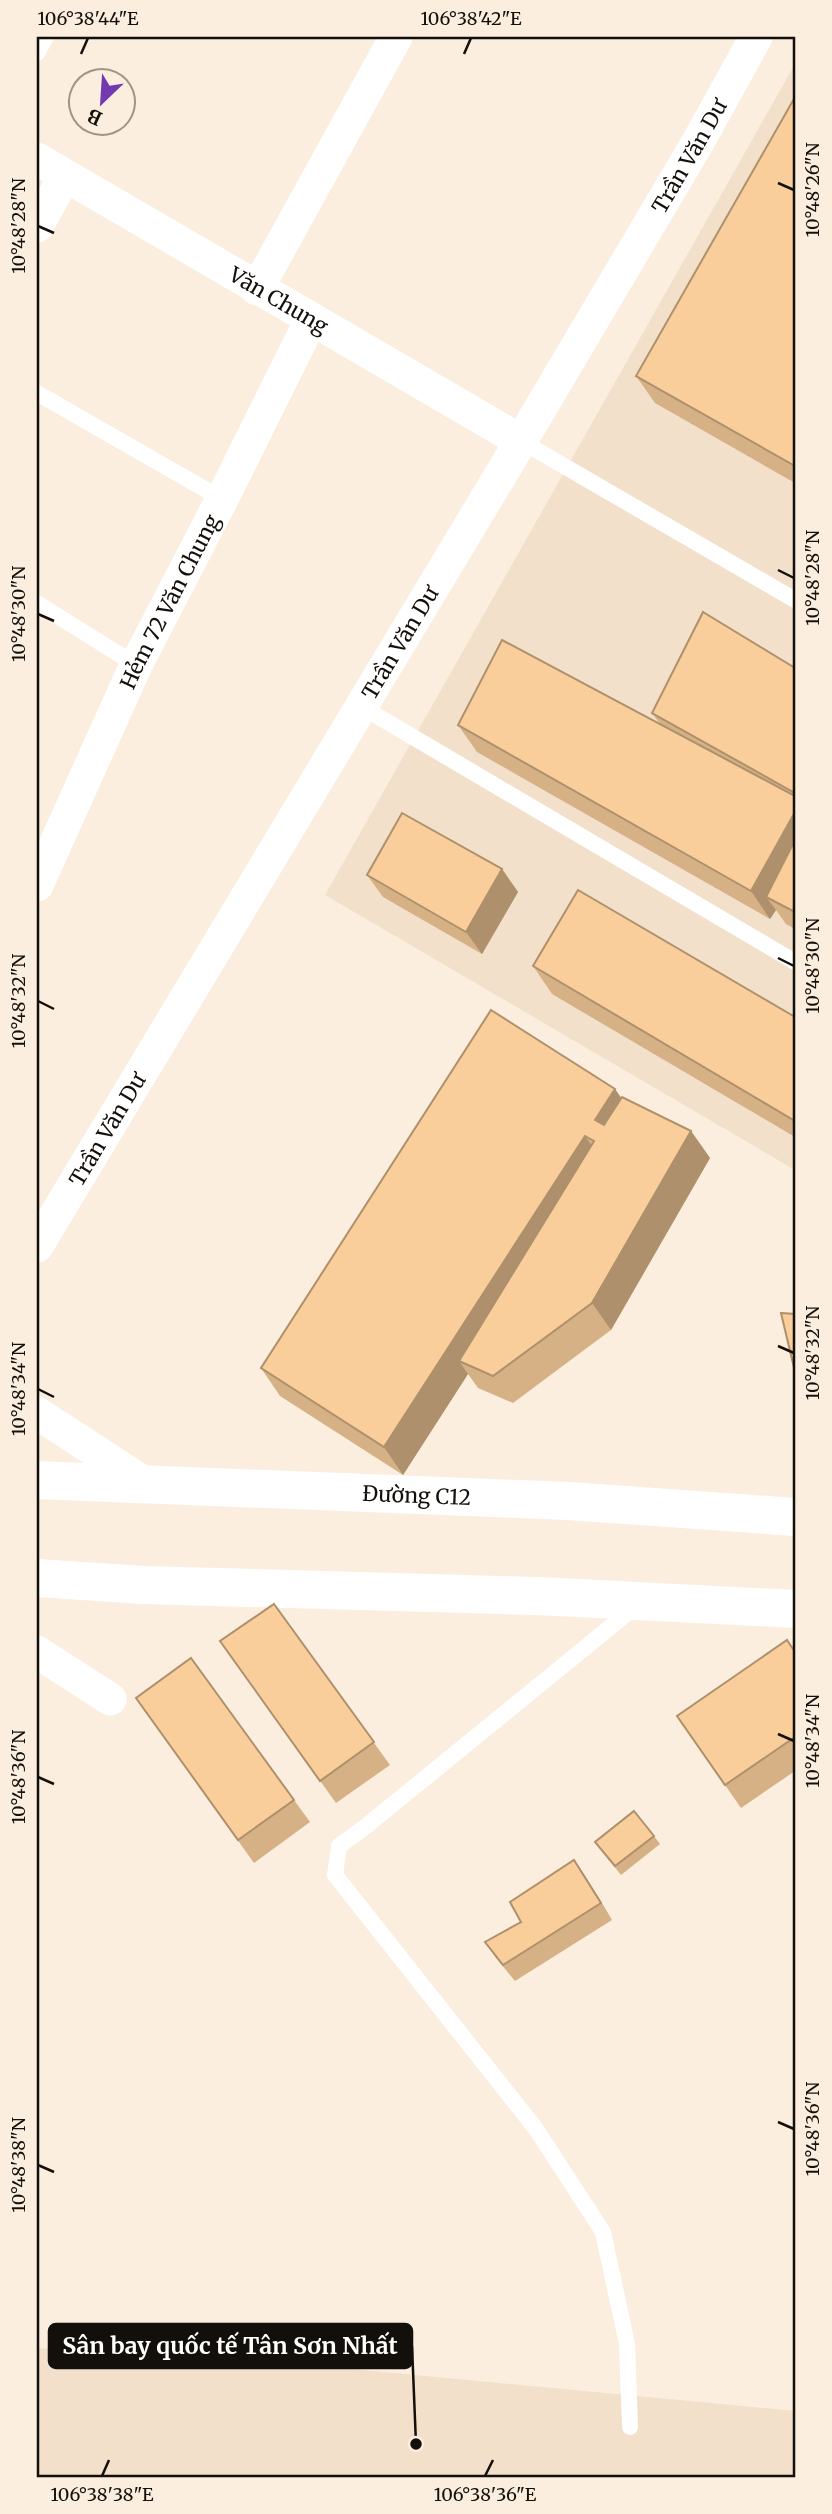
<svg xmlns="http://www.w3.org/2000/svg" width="832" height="2514" viewBox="0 0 832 2514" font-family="Merriweather,serif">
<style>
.built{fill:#f2e0cb}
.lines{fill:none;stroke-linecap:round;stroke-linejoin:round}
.service{stroke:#fff;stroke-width:16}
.minor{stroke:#fff;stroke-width:33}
.secondary{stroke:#fff;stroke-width:38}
.wall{fill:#d6b185}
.shaded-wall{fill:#ae906c}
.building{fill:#f9ce9b;stroke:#ae906c;stroke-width:2}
.ticks{fill:none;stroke:#130f0a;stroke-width:2.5}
.labels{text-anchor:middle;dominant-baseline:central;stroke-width:6;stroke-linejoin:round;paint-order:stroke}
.street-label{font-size:21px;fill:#130f0a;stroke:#fbeedf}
.leader{fill:none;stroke:#130f0a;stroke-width:2.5}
.callout-dot{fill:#130f0a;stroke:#fbeedf;stroke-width:2.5}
.callout{fill:#130f0a;stroke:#130f0a;stroke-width:2.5}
.callout-label{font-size:23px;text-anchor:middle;font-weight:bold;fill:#fff}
.neatline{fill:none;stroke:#130f0a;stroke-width:2.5}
.ticks-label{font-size:18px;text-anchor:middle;fill:#130f0a}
</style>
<rect width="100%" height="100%" fill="#fbeedf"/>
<path class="built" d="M795,64v1106l-470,-275z
M37,2348l231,13 527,50v66h-758z"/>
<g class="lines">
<path class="service" d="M37,53l9,-16
M37,393l185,106
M521,441l274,159
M37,603l99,62
M362,707l433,255
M630,2427l-3,-83 -24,-112 -67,-103 -201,-254 4,-29 26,-19 270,-220"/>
<g class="minor">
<path id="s1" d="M37,159l484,282"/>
<path d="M37,226l28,-50"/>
<path d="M257,289l139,-252"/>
<path id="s2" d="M37,885l99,-220 86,-166 89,-179"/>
<path id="s3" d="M37,1246l484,-805 177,-299 58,-105"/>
<path d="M37,1413l109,71"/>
<path d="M37,1652l73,47"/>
</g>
<g class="secondary">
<path id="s4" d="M37,1480l532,21 226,16"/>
<path d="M37,1578l107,7 395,11 256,13"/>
</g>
</g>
<path class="wall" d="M795,97v386l-140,-80 -19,-27z
M795,668v261l-9,-5 -10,-14 -6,9 -293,-167 -19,-27 202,-1 -8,-11z
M502,869l16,23 -36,62 -99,-57 -16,-22z
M533,966l262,51v120l-243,-143z
M615,1089l7,10 69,32 19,27 -99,172 -98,73 -35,-15 -10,-14 -65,101 -123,-79 -19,-28z
M274,1604l116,161 -54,38 -116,-162z
M795,1652v119l-54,37 -64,-92z
M136,1698l158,102 16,22 -56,41z
M654,1836l6,8 -39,31 -26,-33z
M585,1876l27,44 -97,61 -19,-23 -11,-16 36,-20z"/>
<path class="shaded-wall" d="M795,812v62l-29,23 10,13 -6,9 -19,-28z
M502,869l16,23 -36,62 -16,-22z
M615,1089l19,28 -20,30 -19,-27z
M691,1131l19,27 -99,172 -19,-27z
M585,1136l19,27 -145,198 9,13 -65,101 -19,-28z
M574,1860l11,16 27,44 -11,-17z"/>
<path class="building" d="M795,97v369l-159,-90z
M703,612l92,56v125l-143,-80z
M502,640l293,156v16l-44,79 -293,-166z
M402,813l100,56 -36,63 -99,-57z
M795,840v72l-29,-15z
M578,890l217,127v104l-262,-155z
M491,1010l124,79 -20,31 9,5 18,-28 69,34 -99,172 -99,73 -34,-15 135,-220 -9,-5 -201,311 -123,-79z
M781,1313l14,1v58z
M274,1604l100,138 -54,39 -100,-140z
M787,1640l8,12v85l-70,48 -48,-69z
M191,1658l103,142 -56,40 -102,-142z
M634,1811l20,25 -39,30 -20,-24z
M574,1860l27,43 -98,62 -18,-23 36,-20 -11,-20z"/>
<path class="ticks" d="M81,54l7,-16M464,54l7,-16M778,183l16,7M38,226l16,7M778,570l16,8M38,614l16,7M778,958l16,8M38,1001l16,8M778,1346l16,7M38,1389l16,8M778,1734l16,7M38,1777l16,7M778,2122l16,7M38,2165l16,7M102,2476l7,-16M485,2476l8,-16"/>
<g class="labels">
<g class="street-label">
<text stroke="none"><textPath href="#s3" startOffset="1270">Trần Văn Dư</textPath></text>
<text stroke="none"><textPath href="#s1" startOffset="280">Văn Chung</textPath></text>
<text stroke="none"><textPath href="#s2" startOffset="313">Hẻm 72 Văn Chung</textPath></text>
<text stroke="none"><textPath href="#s3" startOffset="704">Trần Văn Dư</textPath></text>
<text stroke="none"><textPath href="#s3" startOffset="136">Trần Văn Dư</textPath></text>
<text stroke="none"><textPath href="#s4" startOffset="380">Đường C12</textPath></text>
</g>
</g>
<path class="leader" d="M416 2444L412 2346"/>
<circle class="callout-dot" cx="416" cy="2444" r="7"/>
<rect class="callout" x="49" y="2324" width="363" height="44" rx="7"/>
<g class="callout-label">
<text x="230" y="2354">Sân bay quốc tế Tân Sơn Nhất</text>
</g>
<rect width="832" height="2514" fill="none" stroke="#fbeedf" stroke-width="77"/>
<g transform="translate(102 102) rotate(205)"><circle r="33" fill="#fbeedf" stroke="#9e958a" stroke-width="2"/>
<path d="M0-5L12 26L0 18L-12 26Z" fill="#733ab0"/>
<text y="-10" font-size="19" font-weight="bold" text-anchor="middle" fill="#130f0a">B</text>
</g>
<rect x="38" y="38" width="756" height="2438" class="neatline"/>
<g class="ticks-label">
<text x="88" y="25">106°38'44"E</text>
<text x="471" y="25">106°38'42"E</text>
<text transform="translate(813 190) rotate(-90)" y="6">10°48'26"N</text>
<text transform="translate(19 226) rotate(-90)" y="6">10°48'28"N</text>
<text transform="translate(813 578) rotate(-90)" y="6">10°48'28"N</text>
<text transform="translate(19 614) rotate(-90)" y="6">10°48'30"N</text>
<text transform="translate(813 966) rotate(-90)" y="6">10°48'30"N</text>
<text transform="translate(19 1001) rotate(-90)" y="6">10°48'32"N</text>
<text transform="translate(813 1353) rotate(-90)" y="6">10°48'32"N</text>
<text transform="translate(19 1389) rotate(-90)" y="6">10°48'34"N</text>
<text transform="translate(813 1741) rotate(-90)" y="6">10°48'34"N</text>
<text transform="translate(19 1777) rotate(-90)" y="6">10°48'36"N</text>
<text transform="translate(813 2129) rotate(-90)" y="6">10°48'36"N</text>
<text transform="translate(19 2165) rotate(-90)" y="6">10°48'38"N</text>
<text x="102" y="2501">106°38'38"E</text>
<text x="485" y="2501">106°38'36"E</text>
</g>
</svg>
